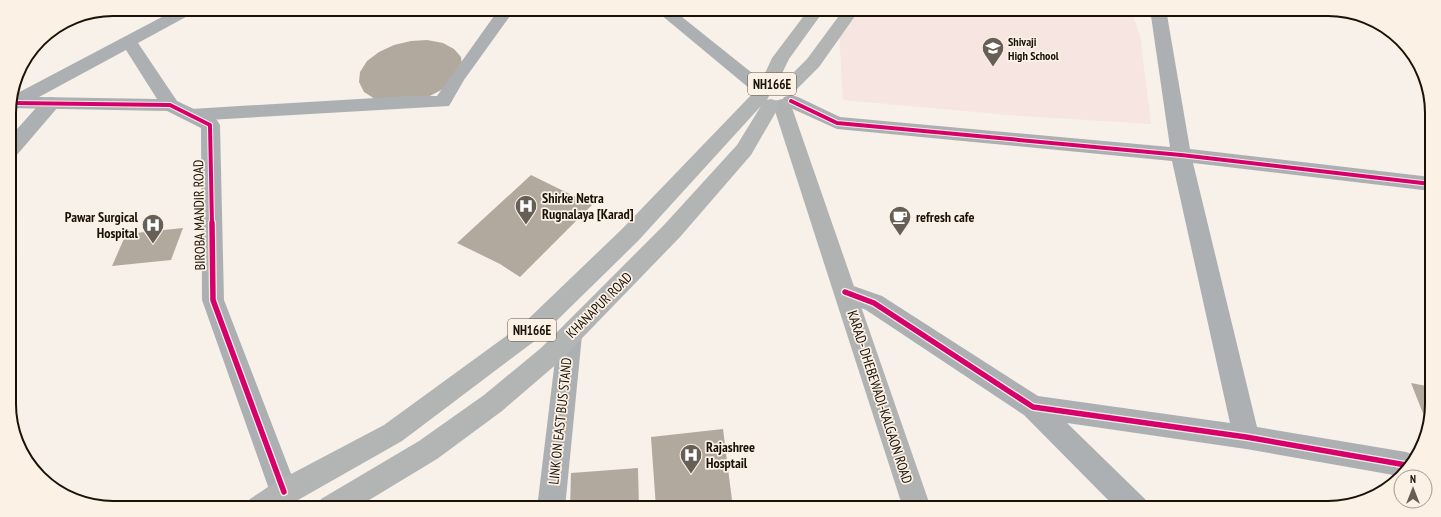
<svg xmlns="http://www.w3.org/2000/svg" width="1441" height="517" viewBox="0 0 1441 517" font-family="'PT Sans Narrow',sans-serif">
<style>
.education{fill:#f6e5e1}
.building{fill:#b2a99e}
.lines{fill:none;stroke-linecap:round;stroke-linejoin:round}
.minor{fill:#adb0b3;fill-rule:evenodd}
.tertiary{fill:#adb0b3;fill-rule:evenodd}
.primary{fill:#b1b3b3;fill-rule:evenodd}
.trunk{fill:#b3b5b5;fill-rule:evenodd}
.cycleway-far1-casing{stroke:#fcf1e5;stroke-width:6}
.cycleway-casing{stroke:#fcf1e5;stroke-width:8}
.cycleway-far1{stroke:#d6006c;stroke-width:4}
.cycleway{stroke:#d6006c;stroke-width:5.5}
.labels{text-anchor:middle;dominant-baseline:central;stroke-width:3.5;stroke-linejoin:round;paint-order:stroke}
.far-poi-label{font-size:12px;font-weight:bold;fill:#1a1107;stroke:#fcf1e5;text-anchor:start}
.shield{fill:#fcf1e5;stroke:#5e544a;stroke-width:1}
.shield-label{font-size:13px;font-weight:bold;fill:#1a1107}
.poi-label{font-size:14px;font-weight:bold;fill:#1a1107;stroke:#fcf1e5;text-anchor:start}
.street-label{font-size:14px;fill:#1a1107;stroke:#fcf1e5}
.rim{fill:none;stroke:#1a1107;stroke-width:2}
</style>
<rect width="100%" height="100%" fill="#f7f1ea"/>
<path class="education" d="M858,9h273l9,27 11,88 -142,-9 -166,-15 -4,-68z"/>
<path class="building" d="M427,40l16,3 11,6 7,8 1,10 -13,19 -25,13h-49l-11,-7 -5,-10 1,-10 7,-11 12,-9 15,-7 17,-4z
M531,175l61,30 -72,72 -20,-13 -43,-21z
M183,228l-12,32 -59,6 14,-32z
M1411,383l21,4v17l-4,22z
M723,429l10,79h-77l-5,-71z
M638,468l1,40h-69l1,-35z"/>
<g class="lines">
<path class="minor" d="M499,9h16l-51,71 -15,26 -258,15 -7,-2 -2,-4 2,-4 7,-2 218,-13h28z
M1150,9h16l24,140 241,28v14l-238,-28 64,264 149,25 8,3 -15,21 -153,-27 -179,-26 78,76 4,9h-33l-92,-93 -158,-105 -29,-12 -3,-6 3,-6 8,-3 37,13 156,100 192,27 -58,-262 -335,-32 -53,-24 -2,-4 2,-4 7,-2 7,2 42,20 330,30z
M51,97l7,2 2,4 -2,4 -42,49 -6,2 -1,-20 35,-39z
M570,325l8,3 4,7 -17,173h-28l21,-173 4,-7z"/>
<path class="tertiary" d="M177,9h20l-2,3 -57,31 39,58 40,19 3,5 4,175 74,192 -4,9 -10,4 -10,-4 -4,-9 -68,-192 -1,-172 -34,-17 -158,-3 3,-12zM126,50l31,49 -118,-2z
M654,9h18l95,76 3,4 -3,4 -6,2 -6,-2z"/>
<path class="primary" d="M782,99l7,2 2,4 140,403h-28l-130,-403 2,-4z"/>
<path class="trunk" d="M809,9h16l-36,50 -14,29 -6,2 -6,-2 -3,-4 12,-26z
M844,9h16l-41,58 -24,24 -6,2 -6,-2 -3,-4 3,-4 24,-24z
M760,90l6,2 3,4 -2,4 4,-1 7,2 2,4 -29,50 -71,82 -121,125 -57,49 -65,48 -81,49h-39l4,-9 98,-58 65,-46 57,-47 123,-123 73,-80 24,-39 -123,135 -98,96 -138,104 -118,67h-38l4,-9 24,-16 110,-58 140,-102 98,-94 132,-137z"/>
<g class="cycleway-far1-casing">
<path id="cycleway-far1" d="M791,101l46,22 344,32 250,29
M14,103l156,2 40,20 2,99"/>
</g>
<g class="cycleway-casing">
<path id="cycleway" d="M212,223l1,77 71,192
M845,292l29,11 159,104 213,30 160,28"/>
</g>
<use href="#cycleway-far1" class="cycleway-far1"/>
<use href="#cycleway" class="cycleway"/>
</g>
<defs>
<g id="university-pin" transform="scale(1.15)"><path d="M0 17L-7.5 6A9.5 9.5 0 1 1 7.5 6Z" fill="#675f56" stroke="#fcf1e5"/><path d="M0-5L7-2L0 1L-7-2ZM-4 1L0 2.5L4 1V4Q0 6-4 4Z" fill="#fff"/></g>
<g id="hospital-pin" transform="scale(1.15)"><path d="M0 17L-7.5 6A9.5 9.5 0 1 1 7.5 6Z" fill="#675f56" stroke="#fcf1e5"/><path d="M-5-5h3v3.5h4V-5h3V5h-3V1.5h-4V5h-3Z" fill="#fff"/></g>
<g id="cafe-pin" transform="scale(1.15)"><path d="M0 17L-7.5 6A9.5 9.5 0 1 1 7.5 6Z" fill="#675f56" stroke="#fcf1e5"/><path d="M-5.5-4.5H6V0H3Q3 3.5 0 3.5H-2.5Q-5.5 3.5-5.5 0ZM3-3.2v2h1.7v-2ZM-6 4.5H4V6H-6Z" fill="#fff"/></g>
</defs>
<g fill-rule="evenodd">
<use href="#university-pin" x="993" y="48"/>
<use href="#hospital-pin" x="526" y="206"/>
<use href="#cafe-pin" x="900" y="217"/>
<use href="#hospital-pin" x="153" y="225"/>
<use href="#hospital-pin" x="691" y="455"/>
</g>
<g class="labels">
<g class="far-poi-label">
<text x="1008" y="41">Shivaji<tspan x="1008" dy="14">High School</tspan></text>
</g>
<g class="shield">
<rect x="748" y="73" width="48" height="22" rx="3"/>
<rect x="508" y="319" width="48" height="22" rx="3"/>
</g>
<g class="shield-label">
<text x="772" y="84">NH166E</text>
<text x="532" y="330">NH166E</text>
</g>
<g class="poi-label">
<text x="542" y="198">Shirke Netra<tspan x="542" dy="16">Rugnalaya [Karad]</tspan></text>
<text x="138" y="217" text-anchor="end">Pawar Surgical<tspan x="138" dy="16">Hospital</tspan></text>
<text x="916" y="217">refresh cafe</text>
<text x="706" y="447">Rajashree<tspan x="706" dy="16">Hosptail</tspan></text>
</g>
<g class="street-label">
<text transform="translate(199 215) rotate(-91)">BIROBA MANDIR ROAD</text>
<text transform="translate(599 305) rotate(-45)">KHANAPUR ROAD</text>
<text transform="translate(880 397) rotate(72)">KARAD- DHEBEWADI-KALGAON ROAD</text>
<text transform="translate(560 421) rotate(-84)">LINK ON EAST BUS STAND</text>
</g>
</g>
<path d="M0 0H1441V517H0ZM113 16H1328A97 97 0 0 1 1425 113V404A97 97 0 0 1 1328 501H113A97 97 0 0 1 16 404V113A97 97 0 0 1 113 16Z" fill="#fcf1e5" fill-rule="evenodd"/>
<path class="rim" d="M113 16H1328A97 97 0 0 1 1425 113V404A97 97 0 0 1 1328 501H113A97 97 0 0 1 16 404V113A97 97 0 0 1 113 16Z"/>
<g transform="translate(1413 489)"><circle r="19" fill="#fcf1e5" stroke="#a2978c"/>
<path d="M0-3L7 15L0 10L-7 15Z" fill="#675f56"/>
<text y="-6" font-size="11" font-weight="bold" text-anchor="middle" fill="#1a1107">N</text>
</g>
</svg>
